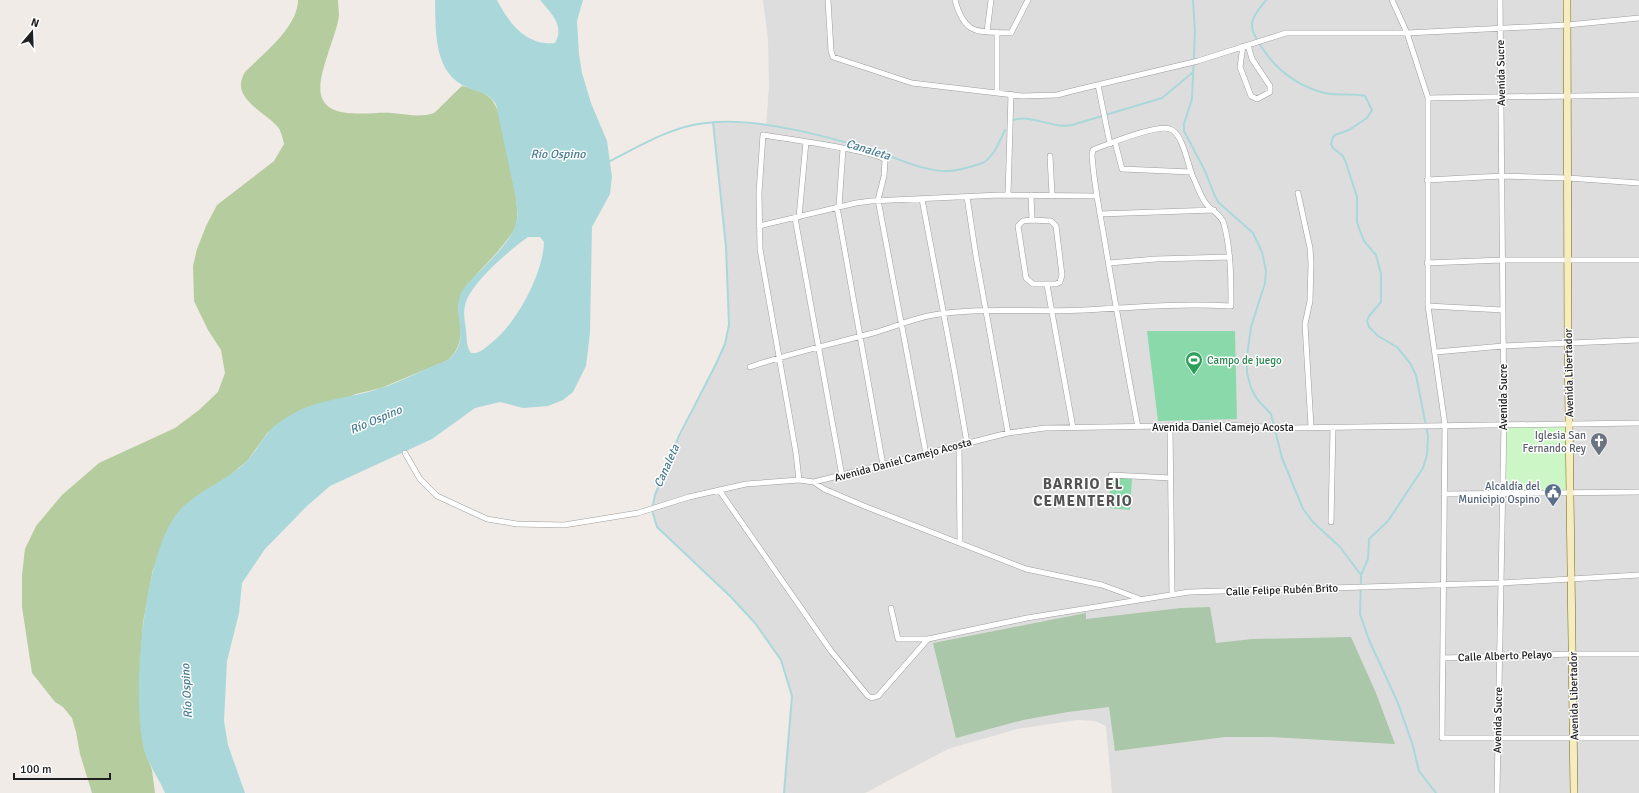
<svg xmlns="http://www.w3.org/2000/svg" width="1639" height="793" viewBox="0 0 1639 793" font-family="Signika,sans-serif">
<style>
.residential{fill:#dedddd}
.forest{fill:#b5cc9e}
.cemetery{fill:#abc7a9}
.park{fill:#cdf6c7}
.pitch{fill:#8ad9ab}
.water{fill:#aad8da;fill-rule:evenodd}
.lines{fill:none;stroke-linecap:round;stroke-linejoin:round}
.stream{stroke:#aad8da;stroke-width:2}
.street-casing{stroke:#9d9d9d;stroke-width:6}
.secondary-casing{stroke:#71680d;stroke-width:8}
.street{stroke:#fff;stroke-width:5}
.secondary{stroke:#f5edbf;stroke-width:7}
.labels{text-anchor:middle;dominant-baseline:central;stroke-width:3;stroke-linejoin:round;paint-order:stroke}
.street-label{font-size:11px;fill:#202020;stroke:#fff}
.leisure-label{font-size:11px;fill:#27864d;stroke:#fff;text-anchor:start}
.worship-label{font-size:11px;fill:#5b616d;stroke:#fff;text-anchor:end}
.service-label{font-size:11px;fill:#4e5e75;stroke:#fff;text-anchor:end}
.water-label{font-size:12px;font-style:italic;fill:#487c92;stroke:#fff}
.district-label{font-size:15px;font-weight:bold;letter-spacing:1px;fill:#535353;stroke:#fff}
</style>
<rect width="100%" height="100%" fill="#f0ebe7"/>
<path class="residential" d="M763,0h876v793h-527l-6,-67 -11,-5 -18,-1 -60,9 -69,20 -83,44h-81l8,-97 -11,-36 -26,-37 -24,-26 -74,-70 -5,-17 3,-16 9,-24 52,-106 9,-20 4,-19 -3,-78 -13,-125 53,3 3,-38 -1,-48z"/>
<path class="forest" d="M298,0h40c0,5 1,10 1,15 -2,21 -25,65 -17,83 9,23 51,13 70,15 15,1 27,5 42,0 2,-1 23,-23 28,-27 20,6 31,7 37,29 5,25 23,88 17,110 -3,9 -12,18 -17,25 -15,18 -33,31 -40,53 -2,5 0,10 1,15 2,16 1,33 -14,43l-65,27 -25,6 -88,38 -20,28 -14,12 -81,97 -10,54 -3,52 4,74 8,21 3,23h-63l-12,-39 -4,-22 -4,-14 -9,-11 -8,-5 -23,-29 -10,-66v-32l3,-26 11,-23 26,-31 37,-32 76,-35 24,-18 19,-18 7,-19 -4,-23 -13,-20 -14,-29 -1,-35 4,-17 9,-23 11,-21 57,-44 10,-17c-1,-5 -3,-14 -7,-18 -13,-15 -48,-28 -32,-54 18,-18 53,-45 53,-72z"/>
<path class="cemetery" d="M1210,607l6,36 36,-4 99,-2 25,56 19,51 -127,-7h-43l-110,14 -6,-44 -41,5 -45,8 -67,18 -23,-95 153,-30v6l95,-11z"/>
<path class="park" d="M1504,424h66v67l-67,2z"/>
<path class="pitch" d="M1147,331h88l2,88 -79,2z
M1111,477l21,2 -2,31 -22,-2z"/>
<path class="water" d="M435,0h62c12,23 29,46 58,43 10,-17 -4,-30 -15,-43h43l-6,21 2,33 3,19 9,30 16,38 5,36 -2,17 -18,33 -2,106 -4,33 -13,26 -10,8 -15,6 -25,2 -23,-6 -25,6 -43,31 -102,47 -23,20 -42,43 -23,34 -3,30 -12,48 -3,60 4,24 17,48h-80c-6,-15 -17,-28 -21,-44 -13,-51 -1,-197 35,-238 19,-21 48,-30 68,-50 8,-8 13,-19 20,-27 7,-10 19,-16 29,-22 27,-14 57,-14 85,-24 22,-7 43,-19 65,-27 27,-18 6,-43 14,-65 3,-9 10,-15 17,-22 12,-12 33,-32 38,-48 4,-8 2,-18 1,-27l-20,-95c-11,-15 -21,-11 -34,-19 -29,-17 -26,-56 -27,-85zM528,237h12l4,5c-1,32 -28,83 -54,102 -6,5 -11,10 -19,9 -5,-6 -4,-15 -5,-23 -1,-8 -3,-17 -1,-24 3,-21 46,-57 63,-69z"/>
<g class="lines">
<path class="stream" d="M1193,0l2,32 -3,67 -8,25v7l21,40 9,23 4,8 35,31 9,19 4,19 -1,12 -14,44 -4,29v17l4,15 6,11 14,15 11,44 21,51 10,13 27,25 21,28
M1266,0c-5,7 -15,17 -14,26 0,6 4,12 7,17 15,25 38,43 66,50 14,3 29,0 40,3l7,14 -5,8 -18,12 -14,5 -2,2 -2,7 2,4 10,8 3,7 11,34v25l3,9 4,10 12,14 5,19v28l-12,14 -2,5 2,6 9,9 19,11 13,16 6,12 12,61 -1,19 -4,13 -35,53 -19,18 -1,20 -7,16 -1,39 9,26 29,63 15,43 6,25 17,22
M1013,120c20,-6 39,9 59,5l90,-27 30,-25
M713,122l13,125 3,78 -4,19 -9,20 -37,72 -24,59 -3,15 5,17 74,70 24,26 26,37 11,36 -8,97
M608,162c30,-15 64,-36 98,-39 51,-6 120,13 169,28 23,7 49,21 73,20 12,0 24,-5 35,-8 12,-8 16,-21 22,-33"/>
<g class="street-casing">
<path id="street" d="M828,0l3,51 2,6 79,26 110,13 35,-1 15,-4 126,-30 88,-28h121l160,-8 72,-7
M955,0c10,37 24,31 56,33l17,-33
M1392,0l15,33 21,65v208l17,119 -3,313h197
M987,32l4,-32
M997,32v61
M1243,46l-3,21 11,29 6,3 13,-7v-6l-18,-27 -4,-14
M1098,85l12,59
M1428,98l211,-3
M1115,142l7,27 69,3
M1050,156l2,39
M1427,180l75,-4 66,2 71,5
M1298,193l12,55 1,15 -1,38 -5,23 6,103
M1008,195l3,-101
M1031,195l1,25
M967,197l9,59 32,177
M922,199l33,175 12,69
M839,206l4,-57
M837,207l46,258
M1100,214l114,-4
M799,217l7,-75
M795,218l47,258
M1032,220l19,1 5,5 6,49 -2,7 -4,2h-23l-7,-6 -8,-52 5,-5z
M759,226l97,-23 15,-2 129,-6 97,1
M1109,263l47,-4 74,-2
M1427,263l75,-3h137
M1047,285l26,143
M1428,306l75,4
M1436,352l67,-6 136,-6
M750,367c41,-14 82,-23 123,-34 19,-5 36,-13 55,-17 52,-10 105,-3 157,-6 49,-3 97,-7 146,-4 0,-27 0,-55 -7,-82 -3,-11 -14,-13 -19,-22 -5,-7 -8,-17 -12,-25 -5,-11 -10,-44 -23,-48 -12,-5 -56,13 -70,18l-7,3 -1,5c2,33 10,67 15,100 10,57 20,115 31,172
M1170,426l2,168
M959,445l1,97
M405,453l15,26 17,17 50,23 30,5 47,1 74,-12 51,-16 57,-13 53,-4 15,2 10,7 40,17 162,63 76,16 38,14
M1111,475l60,3
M799,480l-3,-27 -36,-204 -1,-56 4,-58c18,3 115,16 122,25l-1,16 -6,24 48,254
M814,482l194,-49 37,-5 178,-3 66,3 350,-5
M719,490l112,161 37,45 4,2 6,-2 50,-57
M1445,494l194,-2
M1331,522l2,-95
M891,608l7,31h30l99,-21 162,-26 312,-9 138,-8
M1443,658l130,-4h66
M1497,793l7,-369 -4,-424"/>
</g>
<g class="secondary-casing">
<path id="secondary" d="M1567,0l1,343 6,450"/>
</g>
<use href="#street" class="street"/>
<use href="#secondary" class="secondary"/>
</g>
<defs>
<g id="stadium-pin" transform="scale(0.9)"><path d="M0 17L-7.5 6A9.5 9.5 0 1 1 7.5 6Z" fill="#2e9e5b" stroke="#fff"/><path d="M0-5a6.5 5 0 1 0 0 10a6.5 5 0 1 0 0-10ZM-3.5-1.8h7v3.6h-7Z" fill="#fff"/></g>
<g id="church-pin" transform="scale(0.9)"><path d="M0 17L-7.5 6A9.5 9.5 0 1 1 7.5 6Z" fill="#6b7280" stroke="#fff"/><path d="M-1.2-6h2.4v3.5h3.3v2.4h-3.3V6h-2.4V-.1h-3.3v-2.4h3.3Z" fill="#fff"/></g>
<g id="civic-pin" transform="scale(0.9)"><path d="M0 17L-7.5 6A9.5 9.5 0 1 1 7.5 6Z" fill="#5c6f8a" stroke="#fff"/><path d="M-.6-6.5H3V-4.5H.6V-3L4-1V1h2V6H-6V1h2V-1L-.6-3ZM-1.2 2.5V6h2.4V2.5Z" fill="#fff"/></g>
</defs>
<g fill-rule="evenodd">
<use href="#stadium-pin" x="1194" y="360"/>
<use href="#church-pin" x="1599" y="441"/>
<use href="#civic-pin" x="1553" y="492"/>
</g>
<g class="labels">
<g class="street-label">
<text transform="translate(1501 73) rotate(-91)">Avenida Sucre</text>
<text transform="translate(1569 373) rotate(-91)">Avenida Libertador</text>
<text transform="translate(1503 397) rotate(-90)">Avenida Sucre</text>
<text x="1223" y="427">Avenida Daniel Camejo Acosta</text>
<text transform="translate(903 460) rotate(-15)">Avenida Daniel Camejo Acosta</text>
<text transform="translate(1282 590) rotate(-2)">Calle Felipe Rubén Brito</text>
<text transform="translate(1505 656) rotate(-2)">Calle Alberto Pelayo</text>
<text transform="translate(1574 696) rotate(-91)">Avenida Libertador</text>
<text transform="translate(1498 720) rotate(-89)">Avenida Sucre</text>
</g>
<g class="leisure-label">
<text x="1207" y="360">Campo de juego</text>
</g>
<g class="worship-label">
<text x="1586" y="435">Iglesia San<tspan x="1586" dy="13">Fernando Rey</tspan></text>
</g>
<g class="service-label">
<text x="1540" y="486">Alcaldía del<tspan x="1540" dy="13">Municipio Ospino</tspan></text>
</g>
<g class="water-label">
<text transform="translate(868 150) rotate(17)">Canaleta</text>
<text x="558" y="154">Río Ospino</text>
<text transform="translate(376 420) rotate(-23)">Río Ospino</text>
<text transform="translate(667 466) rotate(-66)">Canaleta</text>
<text transform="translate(187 691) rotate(-93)">Río Ospino</text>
</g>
<g class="district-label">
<text x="1083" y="484">BARRIO EL<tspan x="1083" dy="17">CEMENTERIO</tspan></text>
</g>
</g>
<g transform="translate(32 32) rotate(19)" stroke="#ffffff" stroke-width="3" paint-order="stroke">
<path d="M0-3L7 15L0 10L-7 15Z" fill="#202020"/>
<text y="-6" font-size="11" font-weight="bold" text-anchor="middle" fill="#202020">N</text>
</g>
<path d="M14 773v6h96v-6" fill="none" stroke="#202020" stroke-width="2"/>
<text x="20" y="773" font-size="12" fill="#202020" stroke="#ffffff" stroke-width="3" paint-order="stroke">100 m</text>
</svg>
